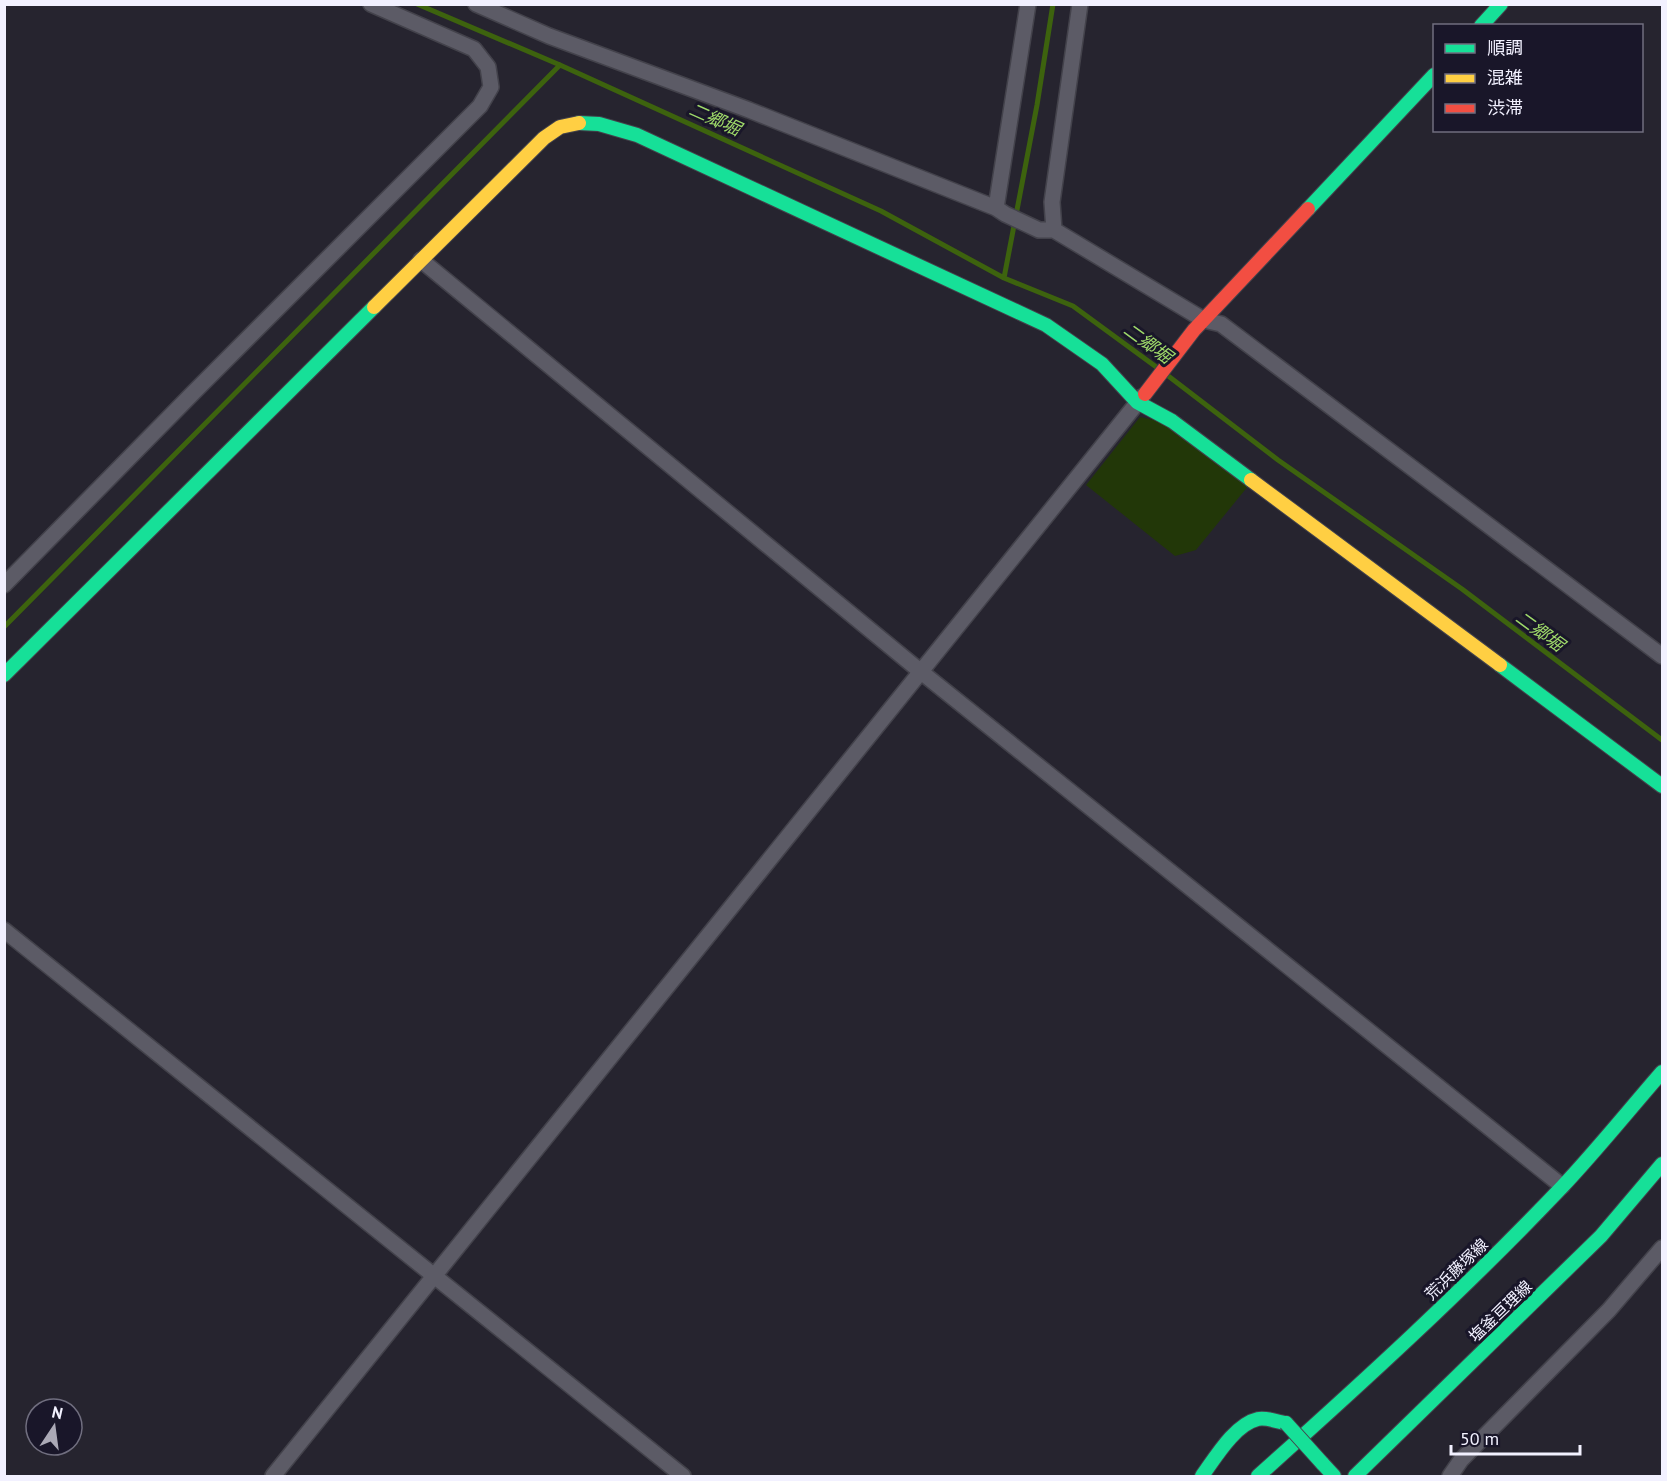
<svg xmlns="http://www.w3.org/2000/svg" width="1667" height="1481" viewBox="0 0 1667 1481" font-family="'PT Sans','Noto Sans JP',sans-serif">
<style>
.green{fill:#223708}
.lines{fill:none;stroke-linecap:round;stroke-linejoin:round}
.stream{stroke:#3d630e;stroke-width:5}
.street-casing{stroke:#43424b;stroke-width:18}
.fast-casing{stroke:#43424b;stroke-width:16}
.slow-casing{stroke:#43424b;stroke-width:16}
.jam-casing{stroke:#43424b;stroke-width:16}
.street{stroke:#5c5b66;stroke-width:15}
.fast{stroke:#16e098;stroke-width:14}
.slow{stroke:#ffcf43;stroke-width:14}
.jam{stroke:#f24e42;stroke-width:14}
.fast-bridge-casing{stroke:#43424b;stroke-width:16;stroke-linecap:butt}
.fast-bridge{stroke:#16e098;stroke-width:14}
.labels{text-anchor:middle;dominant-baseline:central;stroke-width:6;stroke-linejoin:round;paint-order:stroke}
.street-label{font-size:16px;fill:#f2f1ff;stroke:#191629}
.water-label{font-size:18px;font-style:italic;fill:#9fda6a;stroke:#191629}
</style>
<rect width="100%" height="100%" fill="#26242f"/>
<path class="green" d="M1140,417l20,4 89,64 -53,65 -21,6 -89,-71z"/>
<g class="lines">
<path class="stream" d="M417,4l143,61 321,146 123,67 69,28 86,63
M1004,278l33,-173 16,-101
M1167,375l111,85 184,129 200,151
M4,627l556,-562"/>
<g class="street-casing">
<path id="street" d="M476,4l73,32 200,74 247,98 9,6 34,16h15l150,90 17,4 441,332
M996,208l32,-204
M1054,230l-2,-28 28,-198
M421,260l499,411 642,515
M4,585l189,-192 287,-287 11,-19 -3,-20 -14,-18 -103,-45
M4,930l679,546
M273,1476l869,-1079
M1450,1476l11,-16 148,-150 53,-62"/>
</g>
<g class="fast-casing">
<path id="fast" d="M1481,26l20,-22
M579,123l20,1 38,11 409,190 56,39 35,38 35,19 79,59
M1308,209l126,-134
M1500,665l162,121
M4,675l370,-368
M1322,1463l12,13
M1202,1476c13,-18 33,-52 56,-57 9,-2 19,3 28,4
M1258,1476c104,-93 207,-187 303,-288 35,-37 67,-77 101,-116
M1355,1476l246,-240 61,-72"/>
</g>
<g class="slow-casing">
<path id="slow" d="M374,307l170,-169 16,-11 19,-4
M1251,480l249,185"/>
</g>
<g class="jam-casing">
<path id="jam" d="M1145,394l49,-64 114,-121"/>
</g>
<use href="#street" class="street"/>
<use href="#fast" class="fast"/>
<use href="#slow" class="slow"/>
<use href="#jam" class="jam"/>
<g class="fast-bridge-casing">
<path id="fast-bridge" d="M1286,1423l36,40"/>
</g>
<use href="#fast-bridge" class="fast-bridge"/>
</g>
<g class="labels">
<g class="street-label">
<text transform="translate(1456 1269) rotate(-44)">荒浜藤塚線</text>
<text transform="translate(1500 1311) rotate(-44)">塩釜亘理線</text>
</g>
<g class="water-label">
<text transform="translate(715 119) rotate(24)">二郷堀</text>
<text transform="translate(1148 343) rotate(36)">二郷堀</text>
<text transform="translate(1540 631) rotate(36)">二郷堀</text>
</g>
</g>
<rect width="1667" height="1481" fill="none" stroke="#f2f1ff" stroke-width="12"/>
<rect x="1433" y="24" width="210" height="108" fill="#191629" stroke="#706e7f" stroke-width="1.5"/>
<rect x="1445" y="44" width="30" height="9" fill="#16e098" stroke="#706e7f" stroke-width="1.5"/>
<text x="1487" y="54" font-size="18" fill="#f2f1ff">順調</text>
<rect x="1445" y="74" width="30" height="9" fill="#ffcf43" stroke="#706e7f" stroke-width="1.5"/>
<text x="1487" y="84" font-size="18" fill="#f2f1ff">混雑</text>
<rect x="1445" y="104" width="30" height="9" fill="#f24e42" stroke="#706e7f" stroke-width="1.5"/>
<text x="1487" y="114" font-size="18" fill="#f2f1ff">渋滞</text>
<g transform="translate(54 1427) rotate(13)"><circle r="28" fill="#191629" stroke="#706e7f" stroke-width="1.5"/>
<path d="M0-4.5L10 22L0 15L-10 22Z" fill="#aba9b6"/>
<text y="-9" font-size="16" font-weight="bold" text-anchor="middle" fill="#f2f1ff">N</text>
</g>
<path d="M1451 1445v9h129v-9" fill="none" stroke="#f2f1ff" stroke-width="3"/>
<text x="1460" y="1445" font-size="18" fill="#f2f1ff" stroke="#191629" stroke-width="4.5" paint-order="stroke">50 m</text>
</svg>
